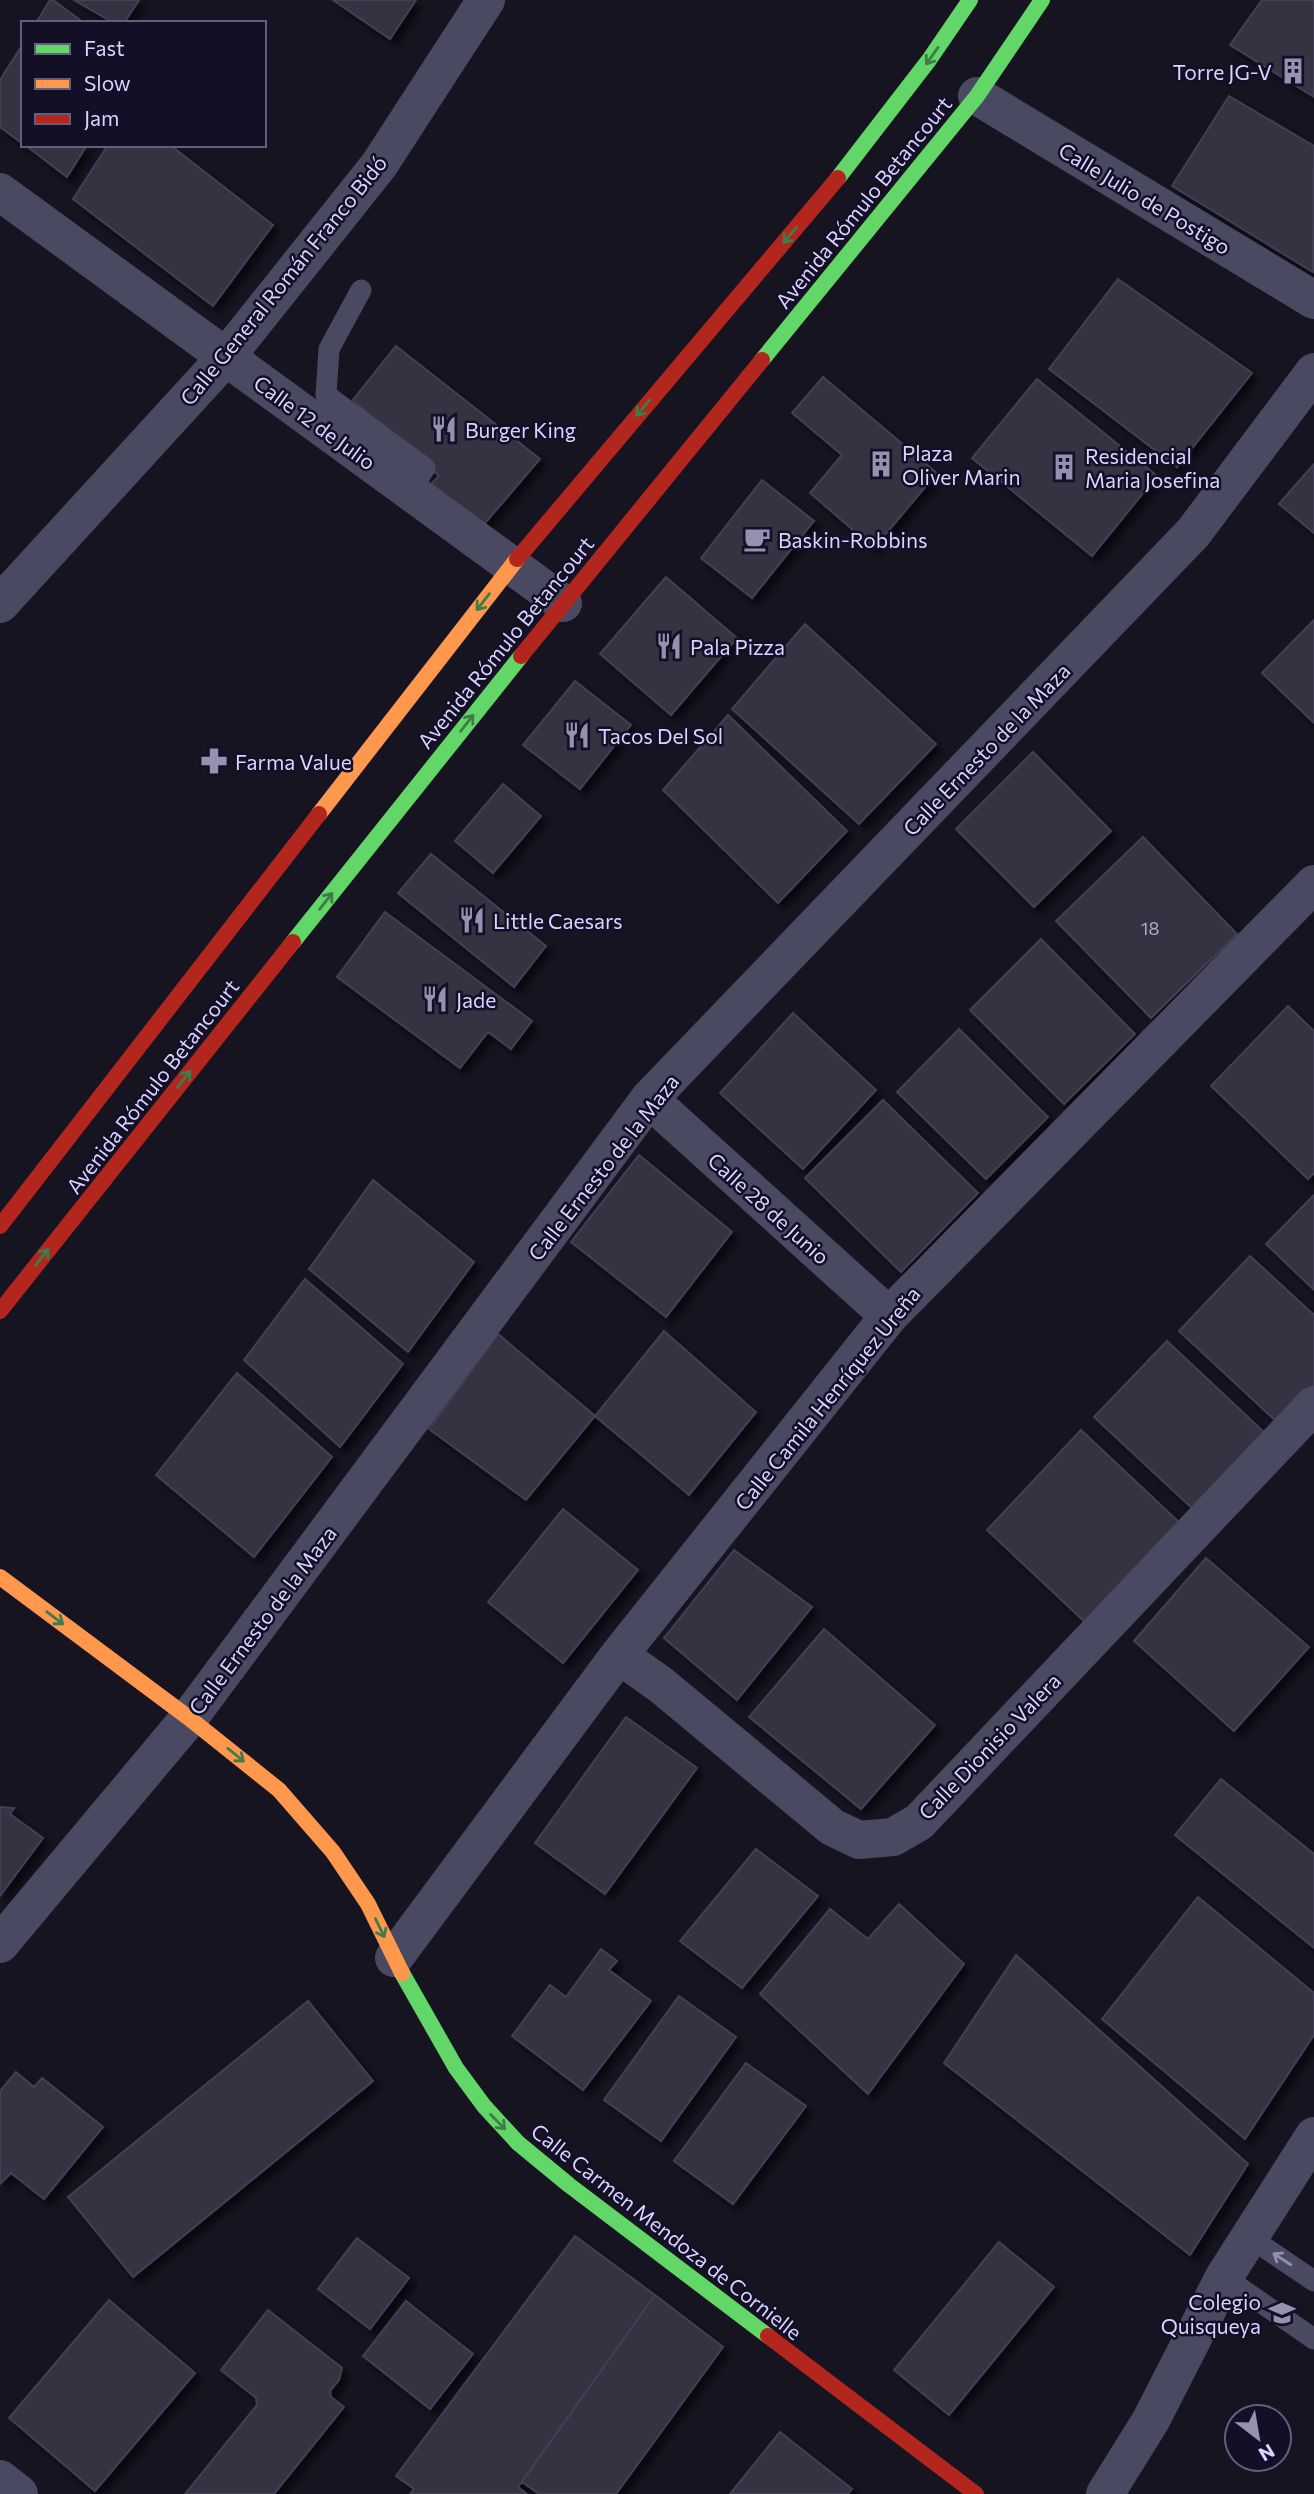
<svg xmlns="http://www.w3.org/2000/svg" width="1314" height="2494" viewBox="0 0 1314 2494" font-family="Commissioner,sans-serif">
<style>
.building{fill:#343243;stroke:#433f54;stroke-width:2;filter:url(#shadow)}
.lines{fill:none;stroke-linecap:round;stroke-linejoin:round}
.lane{stroke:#4a4962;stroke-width:21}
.street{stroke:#4a4962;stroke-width:38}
.fast{stroke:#63d668;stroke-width:16}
.slow{stroke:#ff974d;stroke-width:16}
.jam{stroke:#b3261e;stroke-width:16}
.oneway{stroke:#3f7c4a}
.oneway2{stroke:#928eb0}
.labels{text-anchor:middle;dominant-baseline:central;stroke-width:5;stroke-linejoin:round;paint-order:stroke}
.number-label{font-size:18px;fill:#b0acd0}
.poi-label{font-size:21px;fill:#d9d4ff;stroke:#130f26;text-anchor:start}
.street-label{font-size:21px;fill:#d9d4ff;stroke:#130f26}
</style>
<defs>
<filter id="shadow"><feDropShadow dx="6" dy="6" stdDeviation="3.5" flood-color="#0009"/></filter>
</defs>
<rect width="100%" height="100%" fill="#161421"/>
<path class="building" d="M50,0h3l31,23h-48z
M74,0h65l-15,23h-10z
M333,0h83l-26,39z
M1262,0h52v97l-84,-52z
M23,44v100l-23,-17v-47z
M1229,96l85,50 -1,126 -141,-86z
M25,145h62l-20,32z
M108,145h62l103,80 -60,81 -140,-107z
M1118,279l134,94 -75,94 -128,-98z
M396,346l144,113 -60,70 -53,-41 12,-12 -86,-76z
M823,377l114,96 -63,75 -64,-55 32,-38 -50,-42z
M1037,379l120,97 -65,80 -120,-98z
M1314,464v69l-35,-29z
M762,480l52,41 -62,77 -51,-40z
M666,577l71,61 -66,77 -71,-61z
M1314,620v103l-52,-50z
M805,624l131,120 -77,80 -127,-115z
M575,681l56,44 -51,64 -57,-44z
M728,715l119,116 -69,72 -115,-113z
M1033,752l78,79 -77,76 -78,-78z
M503,784l38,32 -48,57 -38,-32z
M1143,837l94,97 -86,84 -95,-97z
M431,854l115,92 -32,41 -116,-94z
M385,912l147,109 -21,28 -23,-17 -28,36 -123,-91z
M1041,939l94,95 -71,70 -94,-94z
M1288,1006l26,25v142l-6,6 -97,-93z
M793,1013l83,77 -73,79 -83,-76z
M959,1029l89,88 -62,62 -89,-87z
M883,1100l95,93 -77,79 -96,-94z
M639,1155l93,77 -66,85 -95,-75z
M373,1180l101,82 -66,90 -99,-83z
M1314,1195v95l-48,-46z
M1250,1256l64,59v72l-35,37 -100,-93z
M305,1279l98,85 -63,83 -96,-87z
M664,1331l92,81 -67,83 -94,-79z
M498,1334l97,82 -69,84 -97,-71z
M1167,1341l99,93 -72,76 -100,-93z
M237,1373l95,84 -78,100 -98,-82z
M1081,1430l100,94 -94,100 -100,-94z
M563,1509l75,61 -75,93 -75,-61z
M734,1550l78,57 -75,93 -73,-62z
M1206,1558l103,89 -75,84 -100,-90z
M824,1629l111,96 -74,84 -112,-92z
M626,1717l71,51 -92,126 -70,-51z
M1221,1779l93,75v94l-139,-113z
M0,1807l14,1 -4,6 33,24 -43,58z
M756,1849l62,47 -76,92 -62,-47z
M1198,1897l116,96v42l-69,104 -143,-120z
M899,1904l65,60 -96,130 -108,-100 70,-85 38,30z
M601,1949l16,12 -8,9 42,31 -68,89 -71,-54 38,-51 16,12z
M1016,1955l232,209 -58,91 -246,-192z
M679,1996l57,41 -75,104 -57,-41z
M308,2001l65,80 -240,196 -65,-80z
M746,2063l60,43 -73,98 -59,-43z
M16,2072l18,15 8,-9 61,49 -59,72 -33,-26 -11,11v-93z
M575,2236l80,59 -137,192 9,7h-117l4,-5 -18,-13z
M357,2238l52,40 -39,51 -52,-40z
M999,2242l55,45 -105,128 -55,-45z
M655,2295l68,52 -107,147h-77l-17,-12z
M109,2300l86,73 -100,118 -86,-73z
M406,2301l67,53 -43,55 -67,-53z
M268,2310l74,58 -3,12 -9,11 1,6 13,10 -70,87h-89l72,-89 -1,-7 -35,-28z
M780,2432l72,57 -4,5h-118z"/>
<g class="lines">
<path class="lane" d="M361,290l-32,59 -3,46 99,73 -15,23
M1249,2237l65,44
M1224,2277l90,62"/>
<path class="street" d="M977,96l337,204
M0,192l563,411
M0,604l226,-247 153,-192 107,-165
M649,1099l240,217
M619,1655l42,30 171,142 27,13 34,-3 26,-15 395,-417
M0,1944l189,-226 460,-619 544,-566 121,-161
M394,1958l225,-303 270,-339 425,-432
M0,2479l19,15
M1105,2494l46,-74 73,-143 90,-141"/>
<path class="fast" d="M838,178l91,-118 41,-60
M762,360l215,-264 65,-96
M293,942l228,-286
M402,1973l54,95 28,38 34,37 51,42 199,151"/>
<path class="slow" d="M319,814l198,-255
M0,1577l189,141 90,72 54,62 35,52 34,69"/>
<path class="jam" d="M517,559l321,-381
M521,656l241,-296
M0,1226l319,-412
M0,1311l293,-369
M768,2336l208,158"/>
</g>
<defs><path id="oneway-shaft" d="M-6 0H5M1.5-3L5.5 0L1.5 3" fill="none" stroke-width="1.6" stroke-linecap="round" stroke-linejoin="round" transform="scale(1.75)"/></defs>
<g class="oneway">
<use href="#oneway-shaft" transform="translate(932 56) rotate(125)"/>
<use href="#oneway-shaft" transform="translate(790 235) rotate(130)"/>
<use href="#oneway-shaft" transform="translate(643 408) rotate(130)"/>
<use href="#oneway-shaft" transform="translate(483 602) rotate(128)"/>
<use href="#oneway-shaft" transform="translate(467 723) rotate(-52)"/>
<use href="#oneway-shaft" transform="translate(326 901) rotate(-52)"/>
<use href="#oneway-shaft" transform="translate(184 1079) rotate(-52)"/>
<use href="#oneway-shaft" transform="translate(42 1257) rotate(-52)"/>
<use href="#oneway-shaft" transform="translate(55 1618) rotate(37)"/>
<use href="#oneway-shaft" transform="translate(236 1755) rotate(39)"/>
<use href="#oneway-shaft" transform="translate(380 1928) rotate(64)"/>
<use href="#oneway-shaft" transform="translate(498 2122) rotate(46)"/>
</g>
<use class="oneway2" href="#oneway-shaft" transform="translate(1282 2259) rotate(-147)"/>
<defs>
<g id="building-bare" transform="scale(2.1)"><path d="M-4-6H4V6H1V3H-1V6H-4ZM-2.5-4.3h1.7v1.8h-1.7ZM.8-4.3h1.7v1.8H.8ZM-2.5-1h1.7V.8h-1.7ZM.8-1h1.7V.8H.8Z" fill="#9591b1" stroke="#130f26" stroke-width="2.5" paint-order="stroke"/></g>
<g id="restaurant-bare" transform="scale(2.1)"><path d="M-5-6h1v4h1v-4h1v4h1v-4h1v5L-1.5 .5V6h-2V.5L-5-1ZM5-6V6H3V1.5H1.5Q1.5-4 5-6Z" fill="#9591b1" stroke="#130f26" stroke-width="2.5" paint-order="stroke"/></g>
<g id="cafe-bare" transform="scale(2.1)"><path d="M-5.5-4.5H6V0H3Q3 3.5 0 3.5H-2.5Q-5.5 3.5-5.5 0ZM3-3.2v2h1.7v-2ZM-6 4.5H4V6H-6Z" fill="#9591b1" stroke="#130f26" stroke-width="2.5" paint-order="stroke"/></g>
<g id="pharmacy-bare" transform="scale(2.1)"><path d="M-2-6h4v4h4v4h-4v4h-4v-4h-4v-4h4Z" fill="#9591b1" stroke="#130f26" stroke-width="2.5" paint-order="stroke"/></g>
<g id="school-bare" transform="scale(2.1)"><path d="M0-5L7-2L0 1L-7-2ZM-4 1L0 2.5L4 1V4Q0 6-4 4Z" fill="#9591b1" stroke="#130f26" stroke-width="2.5" paint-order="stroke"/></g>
</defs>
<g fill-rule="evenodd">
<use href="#building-bare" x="1293" y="71"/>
<use href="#restaurant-bare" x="444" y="429"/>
<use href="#building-bare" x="881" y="464"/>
<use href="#building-bare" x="1064" y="467"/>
<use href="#cafe-bare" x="757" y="539"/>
<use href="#restaurant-bare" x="669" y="646"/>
<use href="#restaurant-bare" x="577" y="735"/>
<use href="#pharmacy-bare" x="214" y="761"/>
<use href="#restaurant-bare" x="472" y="920"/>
<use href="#restaurant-bare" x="435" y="999"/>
<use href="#school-bare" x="1282" y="2313"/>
</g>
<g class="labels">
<g class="number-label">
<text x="1150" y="928">18</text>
</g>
<g class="poi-label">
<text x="1272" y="71" text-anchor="end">Torre JG-V</text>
<text x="465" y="429">Burger King</text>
<text x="902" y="452">Plaza<tspan x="902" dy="24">Oliver Marin</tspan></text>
<text x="1085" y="455">Residencial<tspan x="1085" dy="24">Maria Josefina</tspan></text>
<text x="778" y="539">Baskin-Robbins</text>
<text x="690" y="646">Pala Pizza</text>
<text x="598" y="735">Tacos Del Sol</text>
<text x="235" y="761">Farma Value</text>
<text x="493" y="920">Little Caesars</text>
<text x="456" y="999">Jade</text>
<text x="1261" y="2301" text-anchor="end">Colegio<tspan x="1261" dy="24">Quisqueya</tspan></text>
</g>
<g class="street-label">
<text transform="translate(1145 198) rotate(31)">Calle Julio de Postigo</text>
<text transform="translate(863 202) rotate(-51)">Avenida Rómulo Betancourt</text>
<text transform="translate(283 280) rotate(-51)">Calle General Román Franco Bidó</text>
<text transform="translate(315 422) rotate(36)">Calle 12 de Julio</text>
<text transform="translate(505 642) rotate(-51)">Avenida Rómulo Betancourt</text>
<text transform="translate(986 749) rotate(-46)">Calle Ernesto de la Maza</text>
<text transform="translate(152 1086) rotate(-52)">Avenida Rómulo Betancourt</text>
<text transform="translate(603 1167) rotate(-52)">Calle Ernesto de la Maza</text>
<text transform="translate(769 1208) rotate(42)">Calle 28 de Junio</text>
<text transform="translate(827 1398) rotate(-51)">Calle Camila Henríquez Ureña</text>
<text transform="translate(262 1620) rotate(-53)">Calle Ernesto de la Maza</text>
<text transform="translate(989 1746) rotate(-46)">Calle Dionisio Valera</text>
<text transform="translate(667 2231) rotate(38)">Calle Carmen Mendoza de Cornielle</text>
</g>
</g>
<rect x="21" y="21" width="245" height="126" fill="#130f26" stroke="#625e7d" stroke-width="2"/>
<rect x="35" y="44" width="35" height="10" fill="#63d668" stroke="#625e7d" stroke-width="2"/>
<text x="84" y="56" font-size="21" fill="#d9d4ff">Fast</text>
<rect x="35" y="79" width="35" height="10" fill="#ff974d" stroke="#625e7d" stroke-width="2"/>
<text x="84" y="91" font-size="21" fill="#d9d4ff">Slow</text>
<rect x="35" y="114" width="35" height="10" fill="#b3261e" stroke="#625e7d" stroke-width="2"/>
<text x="84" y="126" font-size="21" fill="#d9d4ff">Jam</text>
<g transform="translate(1258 2438) rotate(149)"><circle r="33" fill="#130f26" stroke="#625e7d" stroke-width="2"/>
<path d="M0-5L12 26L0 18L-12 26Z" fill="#9591b1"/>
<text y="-10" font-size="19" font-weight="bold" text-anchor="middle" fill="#d9d4ff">N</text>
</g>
</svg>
